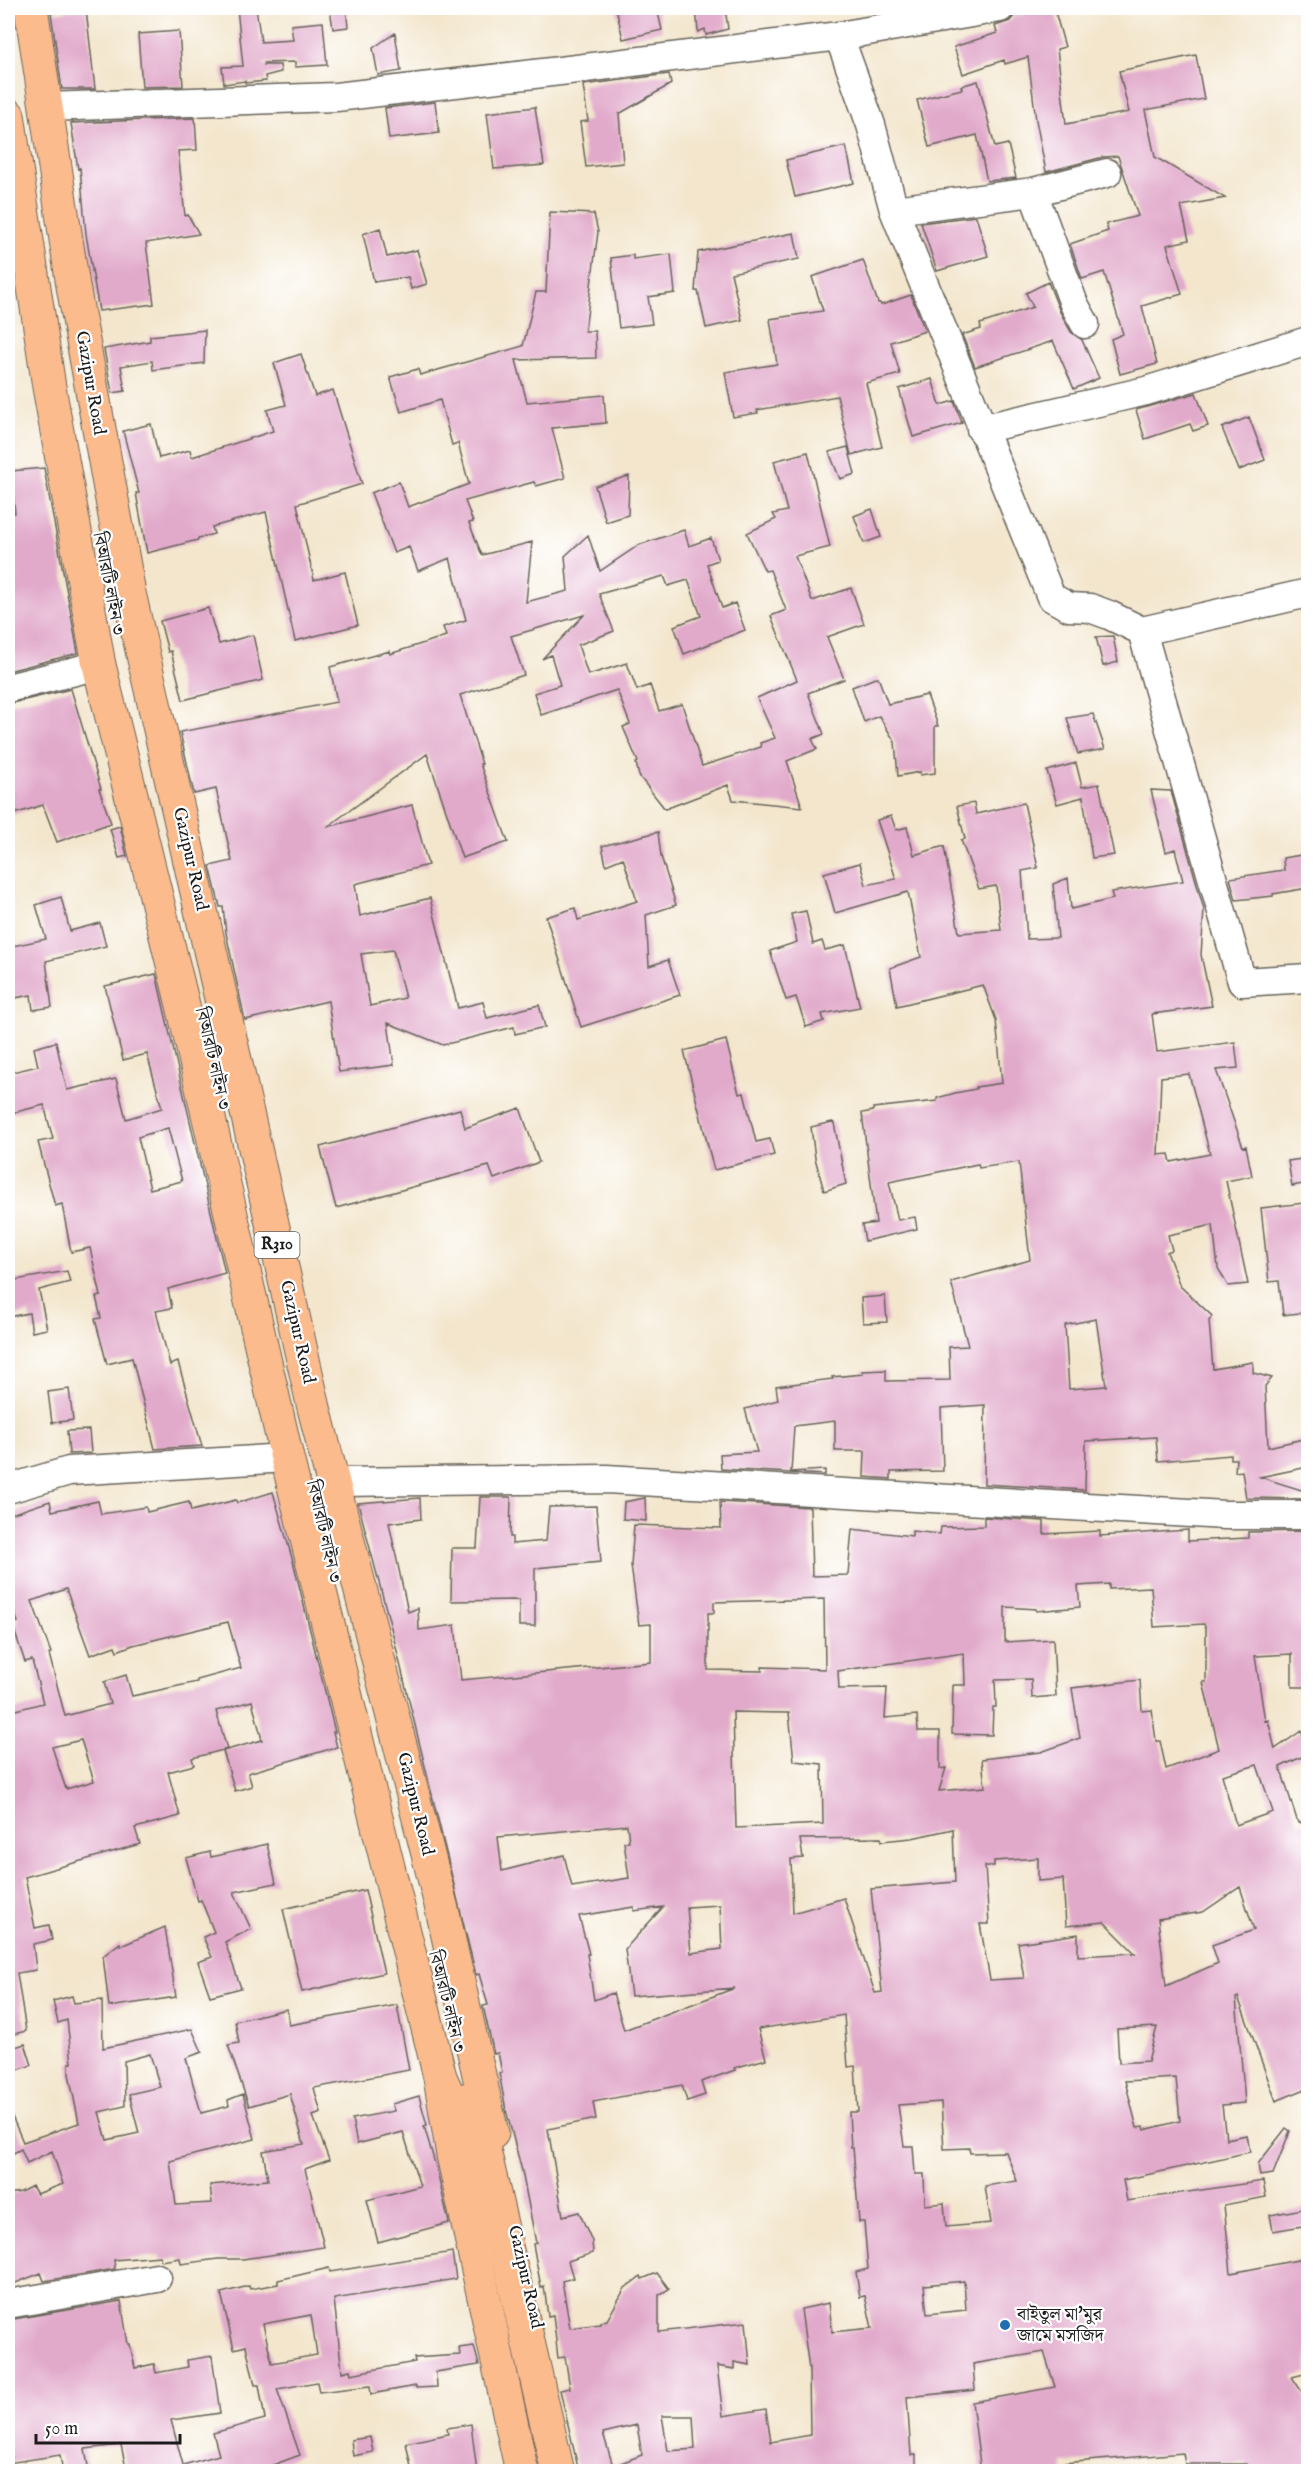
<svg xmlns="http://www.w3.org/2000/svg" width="1316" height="2479" viewBox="0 0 1316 2479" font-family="'IM FELL English','Noto Serif Bengali',serif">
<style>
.building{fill:#e1a9ca;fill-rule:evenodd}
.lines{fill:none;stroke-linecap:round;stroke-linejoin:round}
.minor-casing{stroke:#67635a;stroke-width:31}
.major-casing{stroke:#67635a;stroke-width:35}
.highway-casing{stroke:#67635a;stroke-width:35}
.minor{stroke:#fff;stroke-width:28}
.major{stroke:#fbbb8d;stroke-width:33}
.highway{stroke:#fbbb8d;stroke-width:33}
.poi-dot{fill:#1f6fb2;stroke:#fff;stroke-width:2}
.labels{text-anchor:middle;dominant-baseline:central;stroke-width:4.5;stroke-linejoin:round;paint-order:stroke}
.shield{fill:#fff;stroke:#606060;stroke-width:1.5}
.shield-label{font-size:16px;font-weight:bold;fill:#1c1c1c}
.street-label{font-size:18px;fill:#1c1c1c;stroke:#fff}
.poi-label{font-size:18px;fill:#1c1c1c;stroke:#fff;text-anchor:start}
</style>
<rect width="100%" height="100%" fill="#fff"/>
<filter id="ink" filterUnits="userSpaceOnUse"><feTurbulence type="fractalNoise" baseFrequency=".0167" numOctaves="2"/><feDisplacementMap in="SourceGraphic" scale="12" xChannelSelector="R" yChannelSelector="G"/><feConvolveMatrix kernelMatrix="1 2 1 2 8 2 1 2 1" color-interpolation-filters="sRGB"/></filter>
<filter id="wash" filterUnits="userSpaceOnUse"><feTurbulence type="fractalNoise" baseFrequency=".008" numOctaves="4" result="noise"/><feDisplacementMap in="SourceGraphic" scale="24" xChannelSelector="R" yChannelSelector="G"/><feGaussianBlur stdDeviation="1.35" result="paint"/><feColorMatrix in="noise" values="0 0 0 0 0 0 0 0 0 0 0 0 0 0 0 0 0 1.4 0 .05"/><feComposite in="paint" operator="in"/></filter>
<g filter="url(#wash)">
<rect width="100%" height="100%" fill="#f3e6cd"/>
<g id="blocks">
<path class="building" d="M237,8h19l5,34 32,-2 -2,-15 32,-3 4,43 -32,2v-5l-31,1v2h16l1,7 -16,4 1,5 -21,2v-2l-21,3 -2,-17 21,-1z
M330,8h16l2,19 -15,2z
M616,8h41l5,22 -39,9z
M696,8h29l3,21 -22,6 -1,-6 -7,3z
M1044,8h10l11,39 -8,2 9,75 63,-12 -10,-41 77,-16 8,44 -59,11 10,47 70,41 -44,8 8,34 -22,5 15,49 -40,12 15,58 -37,10 -9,-35 12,-5 -19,-62 -22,7 -12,-35 38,-13 -2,-7 32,-8 -20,-60 -15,1 -57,15 -10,-52 -8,-63 -23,7 -1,-4 -41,14 -9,-27 43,-14 -2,-7 15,-5 4,-5z
M86,9l9,80h-33l-11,-76z
M179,31l4,55 -41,1 -4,-53z
M395,33l6,38 -23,4 -5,-27z
M669,74l2,10 -52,30 4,49 -37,4 -6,-45 8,-1 -5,-36z
M978,81l17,66 13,-3 8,34 -29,3 -10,-46 -48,12 -12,-47 45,-11 -1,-3z
M435,102l4,31 -50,6 -4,-31z
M535,107l9,58 -50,4 -7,-56z
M195,118l2,32 -19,1 7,65 3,-1 11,19 -53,9 8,61 -55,7 -13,-77 -6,-66 -2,1 -7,-46z
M846,146l8,37 -59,14 -9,-37z
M550,212l44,2 4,18 -13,99h10l1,27 -80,2 11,42 77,-7 2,28 -54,5 13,50 -29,8 -2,-4 -69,19 8,21 -4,1 13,32 50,-13 -6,60 42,-11 -3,-35 23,-21 12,36 39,-26 45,-15 5,16 22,-8 7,22 -11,4 15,44 13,-5 10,27 -61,24 -10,-28 27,-10 -13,-36 -20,6 -4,-10 -65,18 15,37 -36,14 10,30 39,-12 10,27 13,-5 9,26 23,-7 20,62 59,-19 -1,-4 15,-5 -18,-40 40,-18 -26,-64 15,-6 -16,-40 -5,1 -18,-38 29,-14 -3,-5 14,-3 -13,-50 34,-9 22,95 -35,9 17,45 39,-13 13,36 -37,13 17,42 -36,14 16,41 -12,5 5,10 -30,12 15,46 -69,-7 -5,-15 -63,24 -26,-33 -3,-13 2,-1 -15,-35 7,-3 -13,-34 -76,25 -7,-22 26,-8 -9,-30 -9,4 42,-44 -73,21 13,39 -64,20 22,69h-2l28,78 -46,16 -35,-104 -100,73 85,-22 16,60 -73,19 5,32 70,-18 28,110 25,-6 4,16 52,-13 6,22 -30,7 -1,-7 -71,18 -55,-22 6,42 -55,7 -11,-71 -83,19 -19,-87 -3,-26h-3l-10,-41 22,-5 -16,-72 -22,5 -14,-62 157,-30 -7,-35 60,-16v3l56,-18 -3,-9 23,-7 -16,-62 -32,13 -9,-24 -15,6 -23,-60 28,-11 9,25 61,-23 -11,-41 -6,2 -12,-45 -39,12 -11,-35 28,-8 2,6 103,-29 13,-54h10zM393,950l12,48 -35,8 -9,-52z
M976,216l12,40 -51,15 -16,-48z
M380,228l7,29 30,-7 10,34 -16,5 -3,-12 -34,5 -11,-48z
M794,233l5,26 -68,14 11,47 -36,8 -8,-37h-3l3,-39z
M671,254l4,39 -27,4 4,27 -33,4 -8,-70 22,-3v4z
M863,260l15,43h2l1,2 30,-10 14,36 -34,11 9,32 -34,9 16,64 -31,8 -14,-59 -80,14 1,3 -25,4 -8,-45 52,-8 -7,-45 53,-8 -11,-34z
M1048,282l12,30 11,20 11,8 17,38 -25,11 -21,-48 -78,26 -13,-32 19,-6 -1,-5 53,-17 -7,-14z
M205,330l-1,33 -51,7 -1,-9 -31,5 4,25 -13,2 -8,-44 46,-8v-5z
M301,354l14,42 18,-6 29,94 -65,20 17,76 31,-8 13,53 -63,16 -29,-129 -54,15 2,7 -16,4v2l-51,13 -11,-60h3l-16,-62 28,-7 8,34 31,-8 2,7 81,-26 -6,-21 19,-5 -12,-42z
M932,379l8,26 14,-4 8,22 -49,14 -14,-48z
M1196,393l12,33 -15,5 -3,-7 -45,15 -9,-29z
M1249,417l16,43 -26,10 -17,-42z
M848,447l7,27 -15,5 -11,-27z
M44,468l34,185 -70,18v-157l7,-1 -4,-42z
M629,476l-1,39 -22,7 -11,-36z
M872,509l9,28 -17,6 -10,-27z
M208,608l11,36 34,-9 10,45 -80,20 -12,-49 -3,1 -8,-31z
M1113,636l5,26 -15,4 -7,-29z
M878,677l10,27 39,-9 11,31h-3v47l-15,2v-3l-22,4 -3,-34 -16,-26 -15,6 -12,-35z
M71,689l30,100h-2l12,34 -54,19 -14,-37 -35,11v-112z
M1093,714l12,35 -27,5 -11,-36z
M1076,763l6,24 17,-3 15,71 -22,3 -9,-61 -26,7 -10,-33z
M1151,790l20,1 33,119 -3,45 11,51 -60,8 5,38 78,-10 3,26 -22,2 27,77 3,-1 6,30 -26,5 22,103 -20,2 -10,-18 -5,-43 -45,10 4,15 -5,2 13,34 32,30 -3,5 4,48 40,-7v11l19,5 -7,8 3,61 35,-8 5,28 -48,10 48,15v7l-62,-1 -4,-27 -7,1 1,-13h-5v-4l-73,6 -2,-24 -70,4 -1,49 -101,-6 1,-79 -44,3 2,63 -52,1v7l-27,-2 1,-26h-30v-30l-41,5 -3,46 34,-2v5l-104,-6 -1,-15 37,-2 -12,-43 33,-9 -2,-14 57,-7 -1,-2 31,-3 -1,-3 24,-1v11l64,-1 -1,-33 19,-1 -17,-64 79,-22 -11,-98 -40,6 -1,-4 -89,18 9,38 17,-3 2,12 -52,12 -3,-16 14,-2 -14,-110 11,-2v-3l64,-7v-3l18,-5 21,-4v-2l26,-4 -6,-63 -13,-35 -86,21 -7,-38 31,-11 -13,-65 -73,21 -11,-40 36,-10 6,22 30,-6 -19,-59 14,-4 5,14 11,-3 7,28 30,-9 15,87 42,-3 -5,-44 -17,3 -18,-49 4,-1 -8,-33 17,-3 2,11 48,-11 14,65 -16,3 5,68 31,-1 -5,-54 15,-6 3,31 42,-10 -2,-7 72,-11 -8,-32 -9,3zM1189,1074l21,80 -39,8 -2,-8 -11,1 3,-78zM1096,1319l10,67 -37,3 -4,-64z
M120,826l7,30 -8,2 -9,-29z
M658,832l3,24 15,49 -30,10 3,51 19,-6 12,35 -99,32 -35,-110 29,-9 3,12 59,-19 -14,-43 -17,7 -4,-19z
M1308,854v34l-35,6v2l-37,4 -6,-22 54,-8 -1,-12z
M61,897l9,34 30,-8 6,23 -60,15 6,46 -19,3 -2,-15 -21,4 -2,-12v-40l38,-8 -10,-34z
M806,911l7,33 9,-3 3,9 20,-5 15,62 -38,7 2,7 -18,6 -10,-30 -10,3 -16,-49 27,-9 -6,-28z
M156,974l69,299 -57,16 4,19 -16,3 14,54 8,-3 24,84 -47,3 -23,-91 -25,6 -12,-45 6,-1 -5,-21 5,-1 -11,-48 -19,4 -9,-48 -7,2 -17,-64 15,-3 -9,-34 -36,9v-41l30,-7 -4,-18 22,-6 11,48 49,-11 10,40 36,-11 -15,-54 -24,6 -18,-74zM168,1128l14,53 -32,8 -12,-52z
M726,1040l13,54 5,-1 12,49 14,-3 4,16 -60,15 -30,-119z
M520,1108l19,54 -45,17 -5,-13 -153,42 -16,-61 140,-38 5,19z
M832,1122l2,1 12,61 -22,7 -9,-33 -4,-31z
M1308,1158v25l-16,3 -4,-25z
M1304,1203l4,37v72l-25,3 -4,-34 -10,1 -8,-74z
M67,1271l3,11 -31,8 8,39 -15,3 -3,-19 -21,4v-16l4,-1 -3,-19z
M885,1296l2,26 -24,1 -2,-25z
M69,1389l4,31 -21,3 -4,-31z
M89,1430l2,23 -22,1 -2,-23z
M273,1492l21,73 41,167h-2l4,15 -89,26 4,13 -17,5 -12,-40 39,-11 -10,-39 -36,10 11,38 -35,9 2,7 -26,7 12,44 -45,12 5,16 -115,33 10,51 14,-3 3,15 -19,4 3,26 -19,3 9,58 -16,4 -2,-10v-313l35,-9 -11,-43 -7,2 -13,-38 6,-2 -10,-27v-46l4,-1 -4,-13v-20l42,-14 2,10 46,-10 3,13 45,-7 1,5 42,-10 2,9 45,-11 1,3zM66,1589l24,66 25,-9 2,5 16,-6 95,-23 13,46 -44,12v2l-65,14 -6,-21 -22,7 6,22 -45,12 -16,-62 2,-1 -19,-52zM81,1740l13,41 -28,8 -14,-42z
M480,1497h31l-1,40h2v7l34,-3 3,-34 47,-1 5,56 -66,6v58h-16v-26l-68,1 1,-53h25z
M420,1498l1,21 -32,4 19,89 10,-4 1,22 36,-5 6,55 190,-18v-38l-12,1 -8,-60 3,-40 87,3 -1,-26 90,5 2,69 36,-1 4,-46 60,7v-5l28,3 1,-7 43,-1v-9l60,4v13l56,-3v5l88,-6v11l60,-3v-6l60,-1v156h-16v-33l-37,2 10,65 3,-1 7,29 26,-18 7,15v8l-28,13 18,56 10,-1v231l-5,1 5,15v19l-32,13 -38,-104 -2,1 9,105 -23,2 4,34 21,-4 3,17 -127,28 4,21 136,-20 3,16 -42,8 7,68 77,-15v115l-16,4 16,24v66l-62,4v-7h-61l-2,-11 -120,10 1,9h-83l-9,-70 83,-15 -11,-35 -71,12 2,26 -68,7 4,58h5v17h-337l-19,-82 10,-2 -5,-31 -7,1 -5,-43 -5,1 -4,-30 -3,1 -4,-21 -4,-22 3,-1 -14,-72 -16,-61 -7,-37 3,-1 -4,-19 -4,1 -11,-48 5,-1 -9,-31 -3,1 -82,-336 -36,-136zM1109,1584v5l42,-2 3,40 50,-3 2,4v54h-3l16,67 -53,20 -6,-28h-4l-4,-31 -10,1 -2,-31 -68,8 8,50 -39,14 -59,7 3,28 -46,4 7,-23 -6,1v-38h-22l-1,-16 -32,3 2,-30 -48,1 -1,-18 126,-18 1,32h-12l-1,49 40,1 1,-28h3l-1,-27 36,-1 1,19 24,-2 -3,-57 -48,3v-35l31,2v2l44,-4 -2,-21zM824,1599l1,70 -63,-2v4l-54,-1v-57h6v-11zM733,1712l56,1 5,48 28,3 1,60 -87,4zM1257,1765l16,47 -37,13 -14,-50zM627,1825l2,16 -5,1 5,36 -57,9 -8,-32 -62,16 -4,-34zM953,1829l2,53 -84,7 11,103 -7,1 -31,-95 -51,15 -2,-54 12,-1 -3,-19 81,-1 1,3 30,-3zM1038,1858v23l25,-2 3,47 38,-4 31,31 -57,3v-22l-60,9 6,35 -34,2 -10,-56h9l-4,-58h9v-5zM1240,1887l14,43 -42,15 6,18 -52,23 -8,-67 45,-7zM720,1905l2,44 -31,4 -4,-46zM634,1907v4l29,-4 -38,42 6,47 104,-8 -111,42 -11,-37 -19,7 -7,-46h2l-10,-38zM844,2015l4,52 7,-1 3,46h-9l1,19 1,16h2l6,75h5l4,47 -12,3 4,25 5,-1 7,32 -40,4 -3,-29 -28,6 8,60 1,66 -39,7 -5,-33 -43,7 -6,-50 17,3v-7l16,3 -4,-43 -87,10v-37l10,-6 -12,-16 -15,6 -1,-3 -16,12 -18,32 -7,2v2l-30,4 -8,-47 11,-3 -5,-17 25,-8 -1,-12 -13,-29 -16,4 -15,-87 48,-10 -3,-17 89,-17 5,16 18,-6 -4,-13 34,-12 -1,-2 32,-9 -8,-30zM1157,2027l-9,34 -29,2 -2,-34zM1176,2078l4,43 -36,9 -1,-3 -6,1 -12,-47zM941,2102l3,47 25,-1 1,5 36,-1 11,29 -32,5 6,37 -45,4 -2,-24 -19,2 -1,-31h-9l-2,-28h-9l-6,-41zM964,2281l2,29 -39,4 -3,-29zM662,2416h31l2,33 -27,2zM637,2425l5,30 -29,11 -10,-33z
M645,1498l1,23 -23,-2 1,-17z
M267,1844l9,39 -42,9 17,37 -26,13 16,46 -31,8 -12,-34 14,-5 -9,-20 11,-5 -13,-32 -3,1 -12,-43 24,-6 1,5z
M365,1890l19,83 -82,19 -19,-83z
M165,1927l11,70 -67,10 -6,-51 17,-13 1,3z
M72,1996l2,7 28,-3 1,48 89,-19 10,23 -16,6 15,55 28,-7 -1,-6 15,-6 12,45 -85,22 6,44 36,-2 -2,-18 58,-5 -5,-29 41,-7 -14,-50 -41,12 -21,-61 11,-2 -4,-22 52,-12 2,16 108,-20 12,65 -95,18 7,25 -8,3 16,44 -24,9 19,78 -81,12h-25l-37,5 -1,-6 -19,3 -1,-5 -46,4 1,9 -71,12 -3,-8 -33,13v-47l4,-2 -4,-43 13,-2 11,-6 5,8 26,-10 -11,-33 -25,12 -6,-14 -13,7v-49l15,35 56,-19 -10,-49v-11h3l-5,-43 -9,3 -5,-22zM150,2054l10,33 -31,7 10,39 -32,7 -8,-28 26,-6 -1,-45z
M25,2044l7,21 -24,8v-24z
M419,2096l8,29 -3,1 12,41 13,56 -71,19 -11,-42 53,-14 -17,-54 -46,12 -5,-25 42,-8 -2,-7z
M1286,2128l4,3 -17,43 -13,2 -2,-12z
M1308,2208v17l-35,6 -3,-16z
M452,2252l4,27 -122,20 8,73 8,-2 1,4 64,-12 -1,-4 46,-3 -1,-7 15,-2 5,19 -43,7 1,15 -21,1v-2l-45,8 -1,-8 -51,6 -2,-10 -40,7 23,66 -46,17h-127l-6,-27 -36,4 4,23h-26l-3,-17 -52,8v-143l113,-19 7,43h2l5,24 19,-4 2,9 32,-6 -1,-7 25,-4 8,57 -49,7 12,45 36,-10 -6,-22 52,-14 -6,-34h-4l-9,-39 -12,3 -13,-56 28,-7 1,3 28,-5v-4l51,-12 1,4zM311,2315l6,40 -45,8 -9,-39z
M471,2424l6,48h-65l-6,-29 42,-9 -1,-6z
M370,2437l3,15 -20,4 -2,-16z"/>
</g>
</g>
<g filter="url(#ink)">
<use href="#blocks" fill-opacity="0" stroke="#67635a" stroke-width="1.5"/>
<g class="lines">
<g class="minor-casing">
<path id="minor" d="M839,36l32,89 23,85 157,387 18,10 21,1 19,7 33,16 166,-38
M46,107l290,-10 241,-28 262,-33 161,-28
M1033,192l41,112 11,20
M894,210l139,-18 74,-19
M981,429l165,-38 162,-50
M1142,631l100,351 66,-4
M8,688l91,-23
M334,1482l272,-3 619,36h83
M8,1489l61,-18 218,-13
M8,2304l149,-26"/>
</g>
<g class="major-casing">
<path id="major" d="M31,8l42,278 56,307 185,815 128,501 50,224
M8,115l41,272 50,278 83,336 105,457 153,619 13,78 69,317"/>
</g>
<g class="highway-casing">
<path id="highway" d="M440,2077l24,53
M468,2099l10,25 80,348"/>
</g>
<use href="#minor" class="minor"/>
<use href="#major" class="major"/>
<use href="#highway" class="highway"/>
</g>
</g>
<circle class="poi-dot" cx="1005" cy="2325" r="6"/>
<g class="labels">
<rect class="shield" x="254.5" y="1232" width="45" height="26" rx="4.5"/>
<g class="shield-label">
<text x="277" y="1245">R310</text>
</g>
<g class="street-label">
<text transform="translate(90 383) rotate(80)">Gazipur Road</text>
<text transform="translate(108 584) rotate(79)">বিআরটি লাইন ৩</text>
<text transform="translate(190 859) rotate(77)">Gazipur Road</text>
<text transform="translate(212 1059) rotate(77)">বিআরটি লাইন ৩</text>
<text transform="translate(297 1332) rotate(77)">Gazipur Road</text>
<text transform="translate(323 1532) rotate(77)">বিআরটি লাইন ৩</text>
<text transform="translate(415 1804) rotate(76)">Gazipur Road</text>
<text transform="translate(446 2002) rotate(76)">বিআরটি লাইন ৩</text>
<text transform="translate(525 2277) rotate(77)">Gazipur Road</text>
</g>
<g class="poi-label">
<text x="1017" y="2315">বাইতুল মা'মুর<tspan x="1017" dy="21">জামে মসজিদ</tspan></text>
</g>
</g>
<rect width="1316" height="2479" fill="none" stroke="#fff" stroke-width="30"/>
<path d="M36 2434v9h144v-9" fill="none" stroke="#1c1c1c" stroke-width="3"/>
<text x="45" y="2434" font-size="18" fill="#1c1c1c" stroke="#ffffff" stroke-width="4.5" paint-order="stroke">50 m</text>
</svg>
